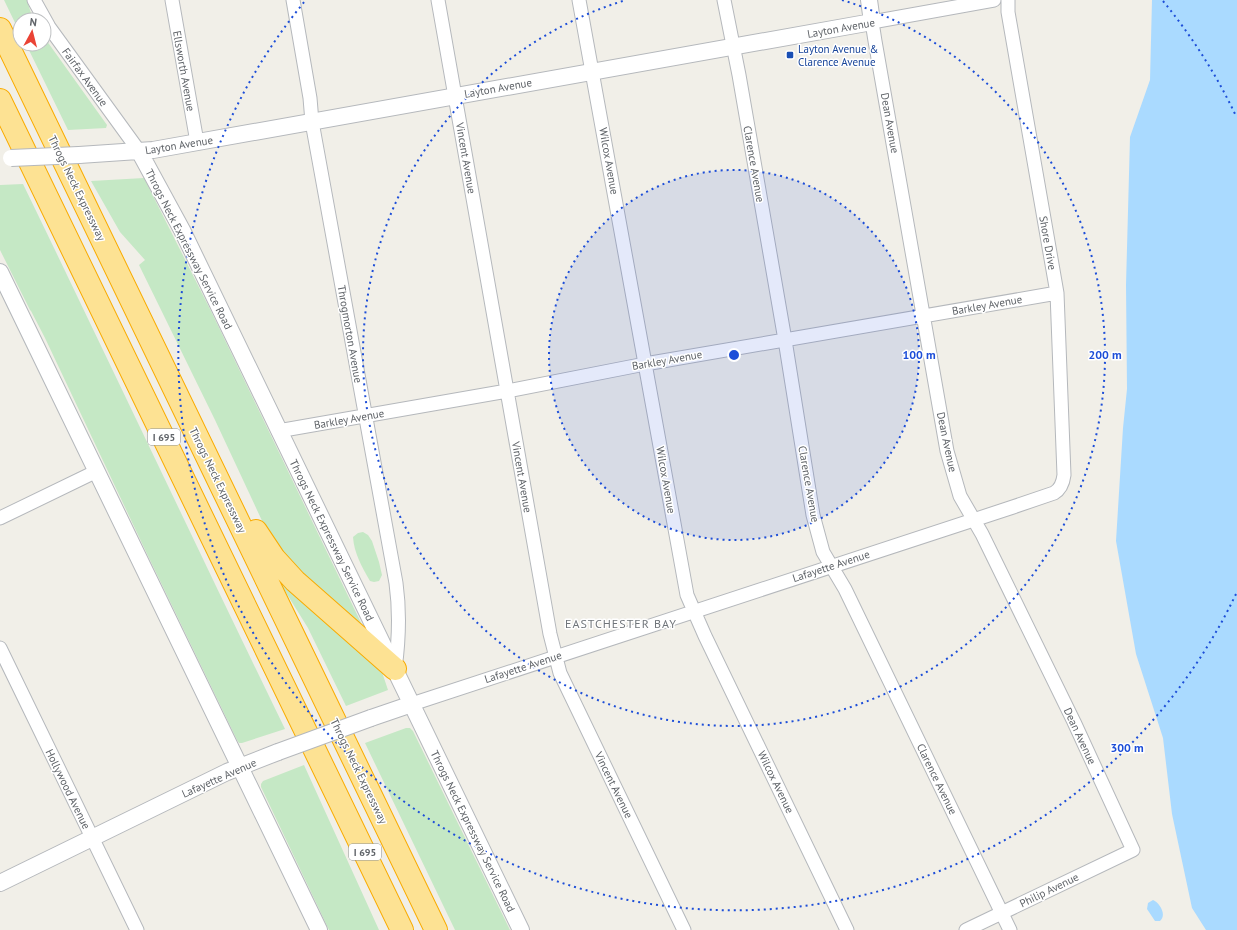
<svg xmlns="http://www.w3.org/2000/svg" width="1237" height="930" viewBox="0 0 1237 930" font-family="'PT Sans',sans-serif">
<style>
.green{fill:#c5e8c5}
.water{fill:#aadaff}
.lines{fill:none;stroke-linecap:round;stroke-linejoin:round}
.minor-casing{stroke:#b5b8bc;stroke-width:15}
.tertiary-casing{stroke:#b5b8bc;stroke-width:18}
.motorway-casing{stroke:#f9ab00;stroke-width:24}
.minor{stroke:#fff;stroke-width:13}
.tertiary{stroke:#fff;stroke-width:16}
.motorway{stroke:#fde293;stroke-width:22}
.tertiary-bridge-casing{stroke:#b5b8bc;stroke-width:18;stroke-linecap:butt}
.tertiary-bridge{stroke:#fff;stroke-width:16}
.ring{fill:none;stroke:#1d4ed8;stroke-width:2;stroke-dasharray:2 4}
.transit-dot{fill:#1a4fb4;stroke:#fff;stroke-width:1.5}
.labels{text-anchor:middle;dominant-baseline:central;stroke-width:3;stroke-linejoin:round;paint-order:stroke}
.shield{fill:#fff;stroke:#8f9295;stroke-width:1}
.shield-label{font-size:10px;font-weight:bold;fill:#5f6368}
.street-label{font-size:11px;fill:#5f6368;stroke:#fff}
.transit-label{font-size:11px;fill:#164399;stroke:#fff;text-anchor:start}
.neighbourhood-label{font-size:12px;letter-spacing:1px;fill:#70757a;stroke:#fff}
.centre{fill:#1d4ed8;stroke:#fff;stroke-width:2}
.ring-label{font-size:12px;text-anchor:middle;font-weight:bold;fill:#1d4ed8;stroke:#fff;stroke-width:3;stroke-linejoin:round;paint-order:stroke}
</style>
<rect width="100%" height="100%" fill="#f1efe8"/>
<path class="green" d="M4,0h23l6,20h-13v13z
M44,37l63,88 -1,3 -38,2 -42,-86h18z
M144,178l67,133 153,318 -86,-74 -63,-135 -76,-155 6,-5 -25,-28 -29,-51z
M23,184c88,181 174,364 262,545l-43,14h-3l-2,-3 -89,-184 -103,-218 -14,-27 -1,-1 -30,-60v-65z
M363,532l5,3 4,6 7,21 3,13 -3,6 -5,1 -4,-1c-8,-14 -16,-28 -17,-44l5,-4z
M285,581l96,88 7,21 -42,16 -38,-78 -28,-45z
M406,728h4l3,3 97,199h-55l-90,-187z
M304,765l75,165h-50l-68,-143v-3l2,-3z"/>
<path class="water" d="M1152,0h85v930h-31l-14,-22 -20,-94 -9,-76 -27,-84 -20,-113 7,-113 4,-39 -1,-104 4,-148 20,-57z
M1153,900c7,3 14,15 7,21h-5l-8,-12 1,-6z"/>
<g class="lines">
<g class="minor-casing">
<path id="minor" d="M34,0l15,27 90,124
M172,0l25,142
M293,0l17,98 2,24 84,461c4,29 3,57 -1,86
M438,0l112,634 10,39 124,257
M579,0l108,595 18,41 142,294
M724,0l15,75 46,265 28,175 10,37 22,37 165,341
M278,431l229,-40 138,-27 412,-71
M0,518l97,-47
M0,648l137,282
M412,704l601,-197 41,-14c7,-4 9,-10 10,-18l-7,-182 -49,-281v-12
M966,930l167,-80 -59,-128 -92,-188 -22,-38 -13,-45 -72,-410 -3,-19 122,-22"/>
</g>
<g class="tertiary-casing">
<path id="tertiary" d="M139,151l43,79 339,700
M79,155l74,-5 719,-128 -3,-22
M0,272l319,658
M371,718l41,-14
M0,883l227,-111 51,-20"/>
</g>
<g class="motorway-casing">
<path id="motorway" d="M0,29l436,901
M0,100l402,830
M256,531l18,27 21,23 100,88"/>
</g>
<use href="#minor" class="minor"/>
<use href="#tertiary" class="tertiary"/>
<use href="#motorway" class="motorway"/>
<g class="tertiary-bridge-casing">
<path id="tertiary-bridge" d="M11,158l68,-3
M278,752l93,-34"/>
</g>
<use href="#tertiary-bridge" class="tertiary-bridge"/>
</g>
<circle cx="734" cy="355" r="185" fill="#1d4ed8" fill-opacity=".12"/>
<g class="ring">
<circle cx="734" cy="355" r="185"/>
<path d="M842 0A371 371 0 1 1 626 0"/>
<path d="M1236 594A556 556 0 1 1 305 1M1163 1A556 556 0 0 1 1236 116"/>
</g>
<rect class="transit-dot" x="786" y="51" width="8" height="8" rx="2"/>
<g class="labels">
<g class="shield">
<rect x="148" y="429" width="32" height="16" rx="3"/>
<rect x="349" y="844" width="32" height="16" rx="3"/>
</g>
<g class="shield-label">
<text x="164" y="437">I 695</text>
<text x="365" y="852">I 695</text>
</g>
<g class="street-label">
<text transform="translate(841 28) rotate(-10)">Layton Avenue</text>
<text transform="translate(184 71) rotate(80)">Ellsworth Avenue</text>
<text transform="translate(85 77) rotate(54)">Fairfax Avenue</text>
<text transform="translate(498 88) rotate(-10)">Layton Avenue</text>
<text transform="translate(890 123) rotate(80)">Dean Avenue</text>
<text transform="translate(179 145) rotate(-9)">Layton Avenue</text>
<text transform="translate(466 158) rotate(80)">Vincent Avenue</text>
<text transform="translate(609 161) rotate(80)">Wilcox Avenue</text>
<text transform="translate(754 164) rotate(80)">Clarence Avenue</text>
<text transform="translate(77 188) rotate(64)">Throgs Neck Expressway</text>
<text transform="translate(1048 243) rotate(80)">Shore Drive</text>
<text transform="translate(189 249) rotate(63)">Throgs Neck Expressway Service Road</text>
<text transform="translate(987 305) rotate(-10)">Barkley Avenue</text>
<text transform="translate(350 334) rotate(80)">Throgmorton Avenue</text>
<text transform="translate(667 360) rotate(-10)">Barkley Avenue</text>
<text transform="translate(349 419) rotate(-10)">Barkley Avenue</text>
<text transform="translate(947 442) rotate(78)">Dean Avenue</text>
<text transform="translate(522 477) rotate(80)">Vincent Avenue</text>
<text transform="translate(218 480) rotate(64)">Throgs Neck Expressway</text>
<text transform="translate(666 480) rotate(80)">Wilcox Avenue</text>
<text transform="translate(809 484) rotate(80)">Clarence Avenue</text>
<text transform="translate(332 540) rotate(64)">Throgs Neck Expressway Service Road</text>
<text transform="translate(831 566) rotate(-18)">Lafayette Avenue</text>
<text transform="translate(523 667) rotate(-18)">Lafayette Avenue</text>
<text transform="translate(1080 736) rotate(65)">Dean Avenue</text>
<text transform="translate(359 771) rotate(64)">Throgs Neck Expressway</text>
<text transform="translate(219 778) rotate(-24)">Lafayette Avenue</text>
<text transform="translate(937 779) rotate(64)">Clarence Avenue</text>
<text transform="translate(776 782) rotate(64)">Wilcox Avenue</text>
<text transform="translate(614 785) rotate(64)">Vincent Avenue</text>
<text transform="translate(68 789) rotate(64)">Hollywood Avenue</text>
<text transform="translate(473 831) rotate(64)">Throgs Neck Expressway Service Road</text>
<text transform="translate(1049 890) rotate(-26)">Philip Avenue</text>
</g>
<g class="transit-label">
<text x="798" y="49">Layton Avenue &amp;<tspan x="798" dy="13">Clarence Avenue</tspan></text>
</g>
<g class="neighbourhood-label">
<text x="621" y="623">EASTCHESTER BAY</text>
</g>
</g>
<circle cx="734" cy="355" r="6" class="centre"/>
<g class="ring-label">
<text x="919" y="359">100 m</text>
<text x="1105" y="359">200 m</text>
<text x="1127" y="752">300 m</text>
</g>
<g transform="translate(32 32) rotate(7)"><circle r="19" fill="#ffffff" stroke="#bfc1c3"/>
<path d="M0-3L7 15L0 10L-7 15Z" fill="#ea4335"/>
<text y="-6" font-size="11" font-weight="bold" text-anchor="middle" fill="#5f6368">N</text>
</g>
</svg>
